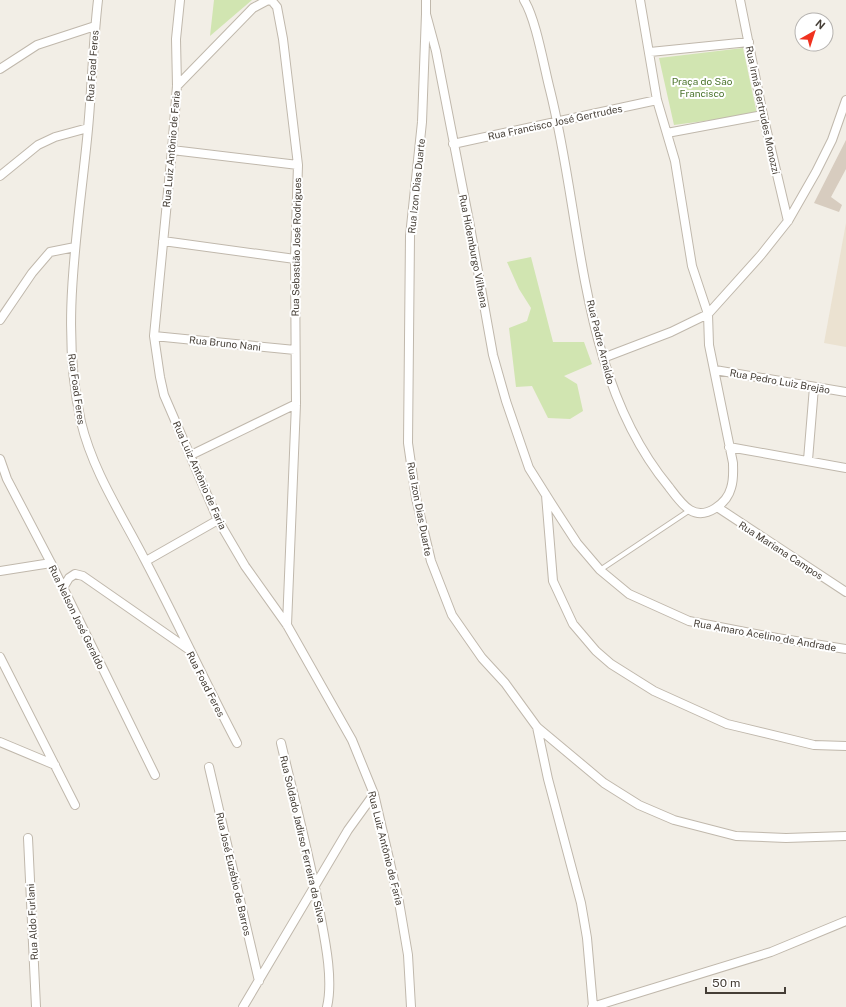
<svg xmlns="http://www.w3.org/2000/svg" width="846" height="1007" viewBox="0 0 846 1007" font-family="'Public Sans',sans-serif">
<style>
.education{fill:#ebe2d1}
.green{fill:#d1e5b1}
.building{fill:#d7ccbf}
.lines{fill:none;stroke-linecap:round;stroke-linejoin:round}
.lane-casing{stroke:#c0b8ac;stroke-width:6}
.street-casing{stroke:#c0b8ac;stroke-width:10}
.lane{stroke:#fff;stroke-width:4}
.street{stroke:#fff;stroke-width:8}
.labels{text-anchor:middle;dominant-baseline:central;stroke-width:4;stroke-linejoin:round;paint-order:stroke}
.street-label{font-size:10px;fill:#453e36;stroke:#fff}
.park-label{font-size:10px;fill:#4b742c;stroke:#fff}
</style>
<rect width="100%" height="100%" fill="#f2eee6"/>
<path class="education" d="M846,223v124l-22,-4z"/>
<path class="green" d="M214,0h38l-42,36z
M743,48l14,66 -83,11 -15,-67z
M531,257l22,85h31l8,22 -28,12 13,8 6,27 -13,8 -22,-1 -16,-32 -16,1 -7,-59 18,-7 4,-13 -12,-19 -12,-27z"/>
<path class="building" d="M846,140v29l-15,28 11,8 -3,7 -25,-9z"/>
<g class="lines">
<g class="lane-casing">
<path id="lane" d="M600,570l90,-60"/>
</g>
<g class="street-casing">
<path id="street" d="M98,0c-5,43 -6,86 -10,129 -9,97 -29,196 -7,293 12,50 41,93 64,138 32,61 60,122 92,183
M180,0l-4,39 1,47 -5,64 -18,186 6,41 4,18 54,125 27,46 42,59 65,115 22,54 25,108 9,53 3,52
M426,0v14l10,37 33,170 24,134 13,46 23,67 22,35 26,40 23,27 29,24 60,27 88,17 69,11
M524,0c12,19 20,67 26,90 33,131 29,289 119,397 6,8 13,18 21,23 16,10 37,-7 41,-22 3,-9 2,-17 2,-25l-24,-118 -1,-31 -16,-48 -17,-105 -18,-61 -17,-100
M740,0l23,115 25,106
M426,14l-4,108 -12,114 -2,207 8,55 15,63 21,54 30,43 23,25 32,44 67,56 35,22 35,15 62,16 50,2 60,-2
M650,52l99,-10
M0,69l37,-24 58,-19
M177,86l76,-78 15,-8 4,1 5,6 6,32 15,126 -3,94 1,145 -9,221
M667,133l96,-18
M453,144l204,-44
M172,150l126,15
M0,176l38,-31 17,-8 33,-9
M163,241l132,18
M0,320l32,-47 18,-21 25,-5
M154,336l141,14
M603,358l68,-26 37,-18 53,-59 27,-34 28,-49 16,-32 14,-40
M715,370l131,22
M729,447l117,21
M191,455l105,-51
M0,459l7,20 44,84 104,212
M808,460l6,-73
M546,495l7,86 20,43 23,27 15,13 43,27 73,33 87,21 32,1
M717,507l129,85
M146,561l72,-41
M0,571l51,-8
M63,588l6,-10 6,-4 8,2 105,73
M0,657l75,148
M537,727l11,52 33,124 6,35 6,68
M0,742l55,23
M281,743c14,59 30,117 40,176 5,26 12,62 6,88
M209,767l50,214
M28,838l8,169
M243,1007l105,-177 26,-36
M592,1007l179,-55 75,-31"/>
</g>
<use href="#lane" class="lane"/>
<use href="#street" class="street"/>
</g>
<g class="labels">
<g class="street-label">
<text transform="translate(92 66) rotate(-86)">Rua Foad Feres</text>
<text transform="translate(763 110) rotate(78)">Rua Irmã Gertrudes Monozzi</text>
<text transform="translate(555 122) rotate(-12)">Rua Francisco José Gertrudes</text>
<text transform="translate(171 149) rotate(-85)">Rua Luiz Antônio de Faria</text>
<text transform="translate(416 186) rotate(-84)">Rua Izon Dias Duarte</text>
<text transform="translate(296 247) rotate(-89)">Rua Sebastião José Rodrigues</text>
<text transform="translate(474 251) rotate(79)">Rua Hidemburgo Vilhena</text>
<text transform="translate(601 342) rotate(76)">Rua Padre Arnaldo</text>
<text transform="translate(225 343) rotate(6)">Rua Bruno Nani</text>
<text transform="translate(780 381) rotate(10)">Rua Pedro Luiz Brejão</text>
<text transform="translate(77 389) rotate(82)">Rua Foad Feres</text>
<text transform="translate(200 475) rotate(66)">Rua Luiz Antônio de Faria</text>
<text transform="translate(420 509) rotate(79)">Rua Izon Dias Duarte</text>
<text transform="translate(781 550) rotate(33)">Rua Mariana Campos</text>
<text transform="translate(77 617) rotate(64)">Rua Nelson José Geraldo</text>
<text transform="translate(765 635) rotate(10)">Rua Amaro Acelino de Andrade</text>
<text transform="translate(206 684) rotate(63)">Rua Foad Feres</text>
<text transform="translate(303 839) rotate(77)">Rua Soldado Jadirso Ferreira da Silva</text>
<text transform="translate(386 848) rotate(76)">Rua Luiz Antônio de Faria</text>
<text transform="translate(234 874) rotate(77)">Rua José Euzébio de Barros</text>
<text transform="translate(32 922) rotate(-93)">Rua Aldo Furlani</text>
</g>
<g class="park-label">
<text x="702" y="81">Praça do São<tspan x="702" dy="12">Francisco</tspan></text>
</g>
</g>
<g transform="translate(814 32) rotate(39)"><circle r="19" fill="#ffffff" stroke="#b5b2af"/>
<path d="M0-3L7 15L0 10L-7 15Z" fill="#f0321f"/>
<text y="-6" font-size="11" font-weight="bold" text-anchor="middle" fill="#453e36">N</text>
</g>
<path d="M706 987v6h79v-6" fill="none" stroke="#453e36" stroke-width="2"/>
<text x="712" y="987" font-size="12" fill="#453e36" stroke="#ffffff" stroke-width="3" paint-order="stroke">50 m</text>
</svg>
